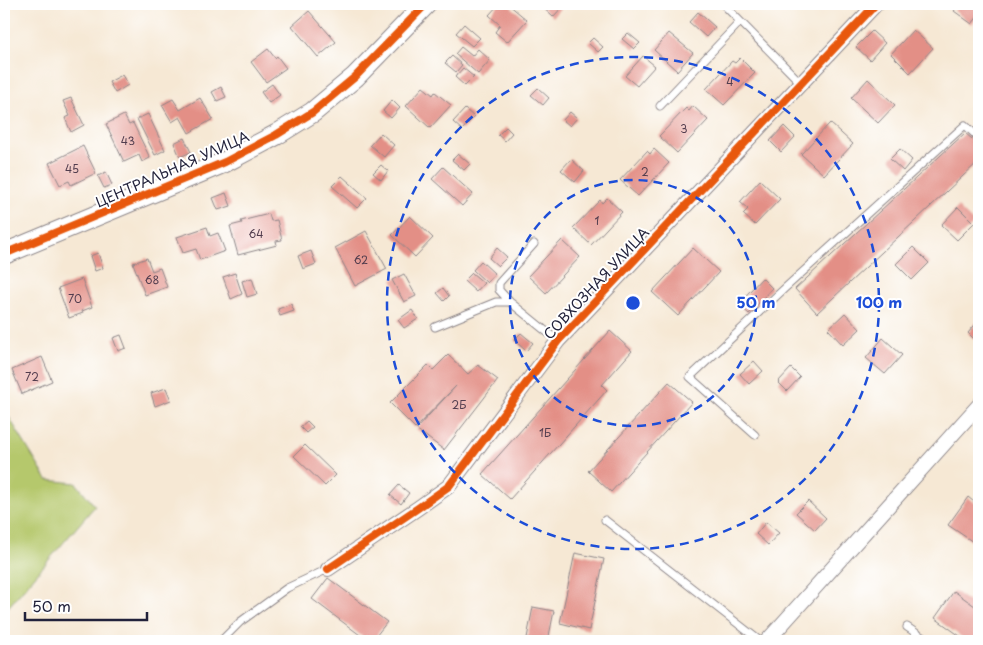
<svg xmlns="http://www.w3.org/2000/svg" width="983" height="645" viewBox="0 0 983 645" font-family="'Playpen Sans',sans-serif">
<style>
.green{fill:#b5c86c;stroke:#6c7554}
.building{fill:#e38f86}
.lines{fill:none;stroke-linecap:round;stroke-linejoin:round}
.lane-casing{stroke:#8c8588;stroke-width:9}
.street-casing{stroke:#8c8588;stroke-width:16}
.secondary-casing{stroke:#8c8588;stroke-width:22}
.lane{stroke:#fff;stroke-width:7}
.street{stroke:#fff;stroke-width:14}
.secondary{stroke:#fff;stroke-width:20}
.cycleway-casing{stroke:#fff;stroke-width:11}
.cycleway{stroke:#e8590c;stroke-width:8}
.ring{fill:none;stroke:#1d4ed8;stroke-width:2.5;stroke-dasharray:9 6}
.labels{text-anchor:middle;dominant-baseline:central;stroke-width:4;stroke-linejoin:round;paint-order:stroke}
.number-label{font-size:11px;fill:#523d4e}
.street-label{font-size:14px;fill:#22223b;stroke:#fff}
.centre{fill:#1d4ed8;stroke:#fff;stroke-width:2.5}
.ring-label{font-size:15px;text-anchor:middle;font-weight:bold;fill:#1d4ed8;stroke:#fff;stroke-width:4;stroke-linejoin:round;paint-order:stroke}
</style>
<rect width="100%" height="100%" fill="#fff"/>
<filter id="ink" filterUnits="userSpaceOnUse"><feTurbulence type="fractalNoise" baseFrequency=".02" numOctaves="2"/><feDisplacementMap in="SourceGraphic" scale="10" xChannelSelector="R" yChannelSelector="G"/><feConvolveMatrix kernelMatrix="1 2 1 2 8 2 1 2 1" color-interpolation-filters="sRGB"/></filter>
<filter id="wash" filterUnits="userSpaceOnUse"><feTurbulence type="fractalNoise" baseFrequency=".0096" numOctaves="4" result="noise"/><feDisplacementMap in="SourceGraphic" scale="20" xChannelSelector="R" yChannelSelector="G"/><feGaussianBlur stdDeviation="1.12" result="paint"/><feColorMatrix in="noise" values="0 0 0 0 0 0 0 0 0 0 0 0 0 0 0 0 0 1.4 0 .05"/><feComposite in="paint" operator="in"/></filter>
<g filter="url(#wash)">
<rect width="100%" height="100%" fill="#f6e8d4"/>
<path class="green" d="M4,409l43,71 29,3 19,23 -91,106z"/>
<g id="blocks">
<path class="building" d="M499,4h9l19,16 -20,22 -12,-10 5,-7 -11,-10z
M539,4h26l-12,13z
M953,4h26v11l-7,9 -18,-13 3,-4z
M309,11l27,31 -18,15 -26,-31z
M698,12l17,15 -9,10 -17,-15z
M464,24l16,14 -8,8 -16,-13z
M913,30l20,18 -23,25 -19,-19z
M872,31l13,12 -15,17 -14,-13z
M628,33l12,10 -6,6 -12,-10z
M669,33l24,20 -16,18 -23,-21z
M593,38l10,9 -5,5 -10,-9z
M461,47l11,9 6,-7 12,11 -12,14 -23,-20z
M268,49l7,9 2,-2 9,12 -20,14 -15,-20z
M452,56l10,9 -6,7 -11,-9z
M643,56l12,10 -18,20 -12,-10z
M740,58l15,15 -31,32 -18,-16 26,-28 3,2z
M463,68l11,9 -9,9 -10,-9z
M122,75l6,10 -13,8 -6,-11z
M868,79l27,26 -17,18 -27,-25z
M272,84l8,11 -11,8 -8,-11z
M221,87l5,10 -9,4 -5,-9z
M423,87l10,8 2,-3 16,13 -21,23 -24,-22z
M538,88l11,10 -6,7 -12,-10z
M71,98l13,27 -13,7 -6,-14 5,-2 -7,-15z
M200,98l13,21 -24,14 -9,-16 -8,5 -10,-17 11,-6 7,11z
M392,100l8,8 -9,10 -8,-7z
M693,106l15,14 -31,33 -18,-17 27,-28 3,3z
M465,109l9,8 -12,13 -9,-8z
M570,112l7,6 -7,8 -7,-6z
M148,114l17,36 -10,5 -18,-36z
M124,115l5,10 4,-2 17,35 -8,4 -3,-7 -15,7 -18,-38z
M830,123l23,21 -29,31 -23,-21z
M784,126l11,11 -14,15 -11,-11z
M506,127l6,6 -7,8 -7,-6z
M381,133l13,12 -10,12 -14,-12z
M965,133l14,12v16l-162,152 -22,-24z
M184,138l7,14 -11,5 -6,-14z
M83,146l13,27 -25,12 -2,-4 -9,4 -11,-22z
M654,149l15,14 -31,33 -18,-16 27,-29 3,3z
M900,149l12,11 -9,11 -13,-12z
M458,154l12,10 -6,6 -12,-10z
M571,159l13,12 -9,11 -14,-12z
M381,165l7,6 -7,9 -8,-7z
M443,167l30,27 -11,12 -30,-27z
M106,172l6,13 -8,3 -6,-12z
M342,176l25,22 -10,10 -25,-22z
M760,180l20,19 -25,26 -12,-11 5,-5 -8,-7z
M226,193l5,13 -13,4 -5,-12z
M607,198l15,14 -31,33 -18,-17 27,-28 2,3z
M958,207l16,16 -17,17 -16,-15z
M269,214l2,7 6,-1 5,20 -6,1 1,4 -39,10 -8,-29 12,-3 -1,-2z
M410,216l23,22 -18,19 -23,-22z
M207,227l3,9 8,-3 7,18 -25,9 -4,-11 -13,4 -6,-16z
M366,231l21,38 -32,17 -20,-38z
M562,240l18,17 -34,36 -18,-17z
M913,247l16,16 -17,17 -16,-16z
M497,248l10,9 -9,9 -9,-8z
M693,248l26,24 -41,44 -26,-24z
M311,251l5,13 -13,5 -5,-13z
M98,253l5,15 -8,3 -5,-15z
M147,258l5,13 8,-3 7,19 -22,8 -12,-32z
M481,261l14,13 -8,9 -14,-13z
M235,273l7,21 -11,5 -8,-22z
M472,273l12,10 -8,9 -12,-11z
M404,274l12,22 -12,6 -12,-22z
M252,278l5,16 -10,3 -5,-16z
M762,278l10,10 -23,26 -11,-10z
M82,279l10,28 -10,4 1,2 -14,5 -11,-30z
M443,288l6,8 -5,5 -7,-8z
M291,304l3,7 -14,5 -2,-7z
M412,310l6,9 -14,9 -6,-8z
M845,313l15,16 -17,16 -15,-16z
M979,320v20l-2,2 -9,-9z
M610,331l22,20 -30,34 5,5 -97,109 -28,-25z
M521,333l12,10 -7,8 -12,-11z
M121,335l5,13 -8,3 -5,-13z
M883,338l19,17 -17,19 -19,-16z
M448,355l20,19 10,-9 20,15 -54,70 -28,-21 40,-43 -41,42 -25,-25 38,-38 5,5z
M42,357l10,24 -30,13 -10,-24z
M754,361l9,10 -14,13 -9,-10z
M791,368l9,9 -13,14 -9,-9z
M669,382l23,20 -81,90 -23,-21z
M166,388l5,12 -16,6 -4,-13z
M307,421l6,6 -7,6 -6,-6z
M305,445l31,30 -11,11 -31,-30z
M399,485l10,8 -8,11 -11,-9z
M968,497l11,9v40l-31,-21z
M808,501l18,17 -11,12 -19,-17z
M766,522l13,11 -11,12 -12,-11z
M575,553l29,6 -15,71 -29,-7z
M328,578l59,44 -15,19h-4l-56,-42z
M954,591l25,18v32h-12l-32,-23z
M533,607l21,4 -6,30 -21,-3z"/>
</g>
</g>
<g filter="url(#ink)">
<use href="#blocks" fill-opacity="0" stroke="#8c8588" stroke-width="1"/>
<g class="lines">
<g class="lane-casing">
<path id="lane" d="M723,4l78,79
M660,106l80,-84
M510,302l-11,-12v-7l35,-39
M435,327l61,-25h14l48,39
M755,435l-65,-58 95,-89 180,-163 14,13
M605,520l155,121
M907,627l21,14
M221,641l19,-19 47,-34 41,-19"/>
</g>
<g class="street-casing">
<path id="street" d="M328,569l90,-61 31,-22 109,-145 318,-337
M767,641l212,-236"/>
</g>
<g class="secondary-casing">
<path id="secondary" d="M4,254l221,-92 51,-27 37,-23 42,-35 71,-73"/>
</g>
<use href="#lane" class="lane"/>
<use href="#street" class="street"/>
<use href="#secondary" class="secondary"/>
<g class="cycleway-casing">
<path id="cycleway" d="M4,254l221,-92 51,-27 37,-23 42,-35 71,-73
M328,569l90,-61 31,-22 109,-145 318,-337"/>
</g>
<use href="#cycleway" class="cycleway"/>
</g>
</g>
<g class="ring">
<circle cx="633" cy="303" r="123"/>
<circle cx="633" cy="303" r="246"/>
</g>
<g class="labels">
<g class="number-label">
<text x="730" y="81">4</text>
<text x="684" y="128">3</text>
<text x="128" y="140">43</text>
<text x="72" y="168">45</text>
<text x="645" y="171">2</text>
<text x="597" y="220">1</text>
<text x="256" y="233">64</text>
<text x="361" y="259">62</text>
<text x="152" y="279">68</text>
<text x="75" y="298">70</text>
<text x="32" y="376">72</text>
<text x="459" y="404">2Б</text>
<text x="545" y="432">1Б</text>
</g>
<g class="street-label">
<text transform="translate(172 169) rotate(-24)">ЦЕНТРАЛЬНАЯ УЛИЦА</text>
<text transform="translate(596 283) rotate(-47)">СОВХОЗНАЯ УЛИЦА</text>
</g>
</g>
<circle cx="633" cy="303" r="8" class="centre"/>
<g class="ring-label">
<text x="756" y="308">50 m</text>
<text x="879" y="308">100 m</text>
</g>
<rect width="983" height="645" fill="none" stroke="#fff" stroke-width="20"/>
<path d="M25 612v8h122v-8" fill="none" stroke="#22223b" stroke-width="2.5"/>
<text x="32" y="612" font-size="15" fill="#22223b" stroke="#ffffff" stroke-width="4" paint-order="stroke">50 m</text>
</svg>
